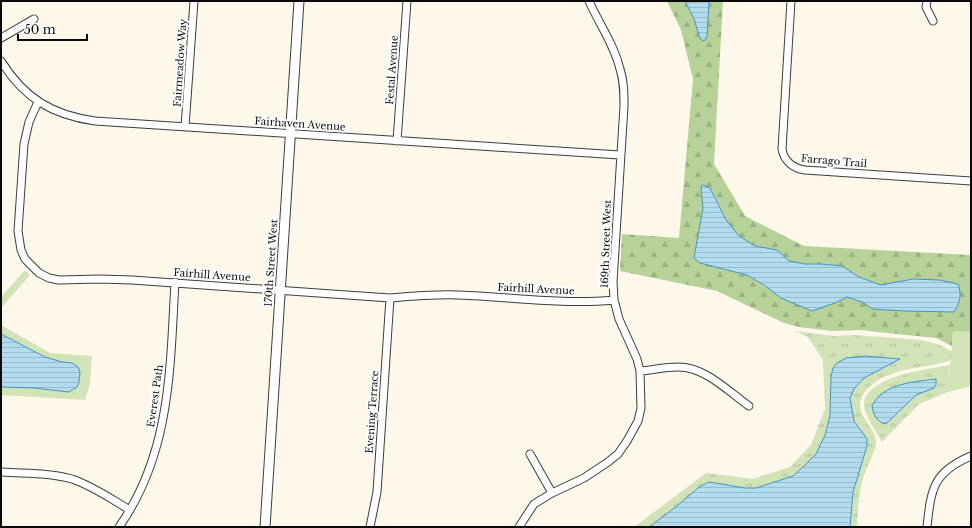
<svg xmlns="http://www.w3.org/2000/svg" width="972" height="528" viewBox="0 0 972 528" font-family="'Libre Baskerville',serif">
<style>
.grass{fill:url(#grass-tufts);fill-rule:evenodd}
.forest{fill:url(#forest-firs);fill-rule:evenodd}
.park{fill:#d1e3b7}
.water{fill:url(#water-rules);stroke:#4195bf}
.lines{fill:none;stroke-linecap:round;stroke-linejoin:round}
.minor-casing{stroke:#3d3d3d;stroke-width:9}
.tertiary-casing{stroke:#3d3d3d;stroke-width:11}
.minor{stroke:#fff;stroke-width:7}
.tertiary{stroke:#fff;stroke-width:9}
.labels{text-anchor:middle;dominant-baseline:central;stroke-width:4;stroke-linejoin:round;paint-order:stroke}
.street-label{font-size:10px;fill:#0a0a0a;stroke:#fff}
</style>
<defs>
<pattern id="grass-tufts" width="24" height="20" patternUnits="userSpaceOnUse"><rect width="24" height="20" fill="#d1e3b7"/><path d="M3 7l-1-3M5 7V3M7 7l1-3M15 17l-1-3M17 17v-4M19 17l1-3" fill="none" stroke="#b2c19c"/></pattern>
<pattern id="forest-firs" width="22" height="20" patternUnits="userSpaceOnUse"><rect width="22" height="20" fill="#b6d298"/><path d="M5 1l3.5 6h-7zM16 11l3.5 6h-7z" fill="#9bb382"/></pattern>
<pattern id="water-rules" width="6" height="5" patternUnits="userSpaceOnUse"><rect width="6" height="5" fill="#b3ddef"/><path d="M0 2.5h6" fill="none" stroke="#99bccc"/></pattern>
</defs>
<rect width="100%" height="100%" fill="#fdf8ea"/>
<path class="grass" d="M795,331l39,5 20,-1 67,5 19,5 14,8v5l-5,3c-27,8 -58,6 -80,26 -5,5 -9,11 -9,19 1,13 16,24 16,36 -1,12 -10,25 -13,37 -5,15 -5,32 -6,48h-7l3,-35 14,-53 -13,-18 -4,-23 4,-9 10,-11 35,-18 -68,17 -1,38 -5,20 -9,19 -12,12 -11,10 -37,12h-11l-36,-6 -10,5 -21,18 -29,22h-15l72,-54 47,6 37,-12 21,-22 14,-36 -2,-49 -15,-23z
M950,365l-2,27 -29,12 -37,38c-5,-10 -17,-26 -18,-36 -1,-30 65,-37 86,-41zM936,379v6l-2,3 -18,6 -12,13 -9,-21z"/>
<path class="forest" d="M667,1h18l9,18 6,20 7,-2 2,-36h14l-9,163 31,52 59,30 167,9v77l-18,-1 -1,15 -16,-8 -58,-6 -17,-2 -29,1 -33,-4 -15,-4 -67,-32 -97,-20 2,-37 57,4 14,-159 -12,-49zM710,188l16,32 13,16 16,10 22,4 12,11 16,3h16l21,2 17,11 22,8 32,-6 26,1 -66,29 -11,-7 -15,-5 -12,6 -71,-18 -17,-10 -47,-12 -6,-5 9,-50z"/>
<path class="park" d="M25,270l5,5 -29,33v-11z
M1,325l49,28 42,3 -2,28 -5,16 -84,-5z
M953,331l18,1v54l-23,6z"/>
<path class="water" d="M685,1h24l-2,36 -3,4 -4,-2 -6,-20z
M703,185l7,3 16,32 13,16 16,10 22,4 12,11 16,3h16l21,2 17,11 22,8 32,-6 26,1 19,4c4,10 2,19 -4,28l-49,-1 -32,-2 -11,-7 -15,-5 -12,6 -23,8 -31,-13 -17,-13 -17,-10 -47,-12 -6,-5 9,-50 -2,-21z
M1,334l44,23 17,5 10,1 6,4 2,5 -1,10 -2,5 -8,5 -35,-4 -33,-1z
M865,356l35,3 -36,19 -10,11 -4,9 4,23 13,18v7l-14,46 -3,35h-201l29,-22 21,-18 10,-5 36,6h11l37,-12 11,-10 12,-12 9,-19 5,-20 1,-38 2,-9 4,-5 9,-5z
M936,379v6l-2,3 -18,7 -30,29c-10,-2 -12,-9 -14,-18 11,-23 42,-24 64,-27z"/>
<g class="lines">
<g class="minor-casing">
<path id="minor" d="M791,1l-9,148c2,12 11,19 23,21l166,11
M927,1l-1,6 7,14
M1,38l33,-19
M1,61c23,37 51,54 94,60l525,34
M38,102l-9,20 -5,22 -6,87 3,19 4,9 14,14 10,5 10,2 41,-1 32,1 258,18c23,-2 46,-4 69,-3 52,2 104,10 155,5
M185,127l9,-126
M397,141l10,-140
M640,371c12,-1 25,-4 37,-4 27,-1 51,24 72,39
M530,454l22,39
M1,472c23,1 48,1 71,7 21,7 39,20 58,31
M119,527c52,-74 51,-158 56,-245
M370,527l7,-35 13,-194
M519,527l15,-23 18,-11 32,-15 24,-16 10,-8 9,-13 11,-20 3,-13 -1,-37 -3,-12 -18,-40 -5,-19 -1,-18 11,-176c0,-13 0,-25 -4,-37 -6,-25 -21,-45 -31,-68
M927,527c4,-38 6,-55 44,-71"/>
</g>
<g class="tertiary-casing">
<path id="tertiary" d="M265,527l34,-526"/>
</g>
<use href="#minor" class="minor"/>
<use href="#tertiary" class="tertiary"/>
</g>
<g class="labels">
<g class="street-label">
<text transform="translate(180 63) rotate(-86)">Fairmeadow Way</text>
<text transform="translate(392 70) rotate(-86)">Festal Avenue</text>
<text transform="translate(300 124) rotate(4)">Fairhaven Avenue</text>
<text transform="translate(834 161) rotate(5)">Farrago Trail</text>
<text transform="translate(606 244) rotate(-88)">169th Street West</text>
<text transform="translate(271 263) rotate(-86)">170th Street West</text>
<text transform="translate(212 275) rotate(4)">Fairhill Avenue</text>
<text transform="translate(536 289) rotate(3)">Fairhill Avenue</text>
<text transform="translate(155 396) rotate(-82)">Everest Path</text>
<text transform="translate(372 412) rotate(-86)">Evening Terrace</text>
</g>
</g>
<rect width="972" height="528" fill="none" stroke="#0a0a0a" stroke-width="4"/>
<path d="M18 34v6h69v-6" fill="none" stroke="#0a0a0a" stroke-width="2"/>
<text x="24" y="34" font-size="12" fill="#0a0a0a" stroke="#ffffff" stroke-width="3" paint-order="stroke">50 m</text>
</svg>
